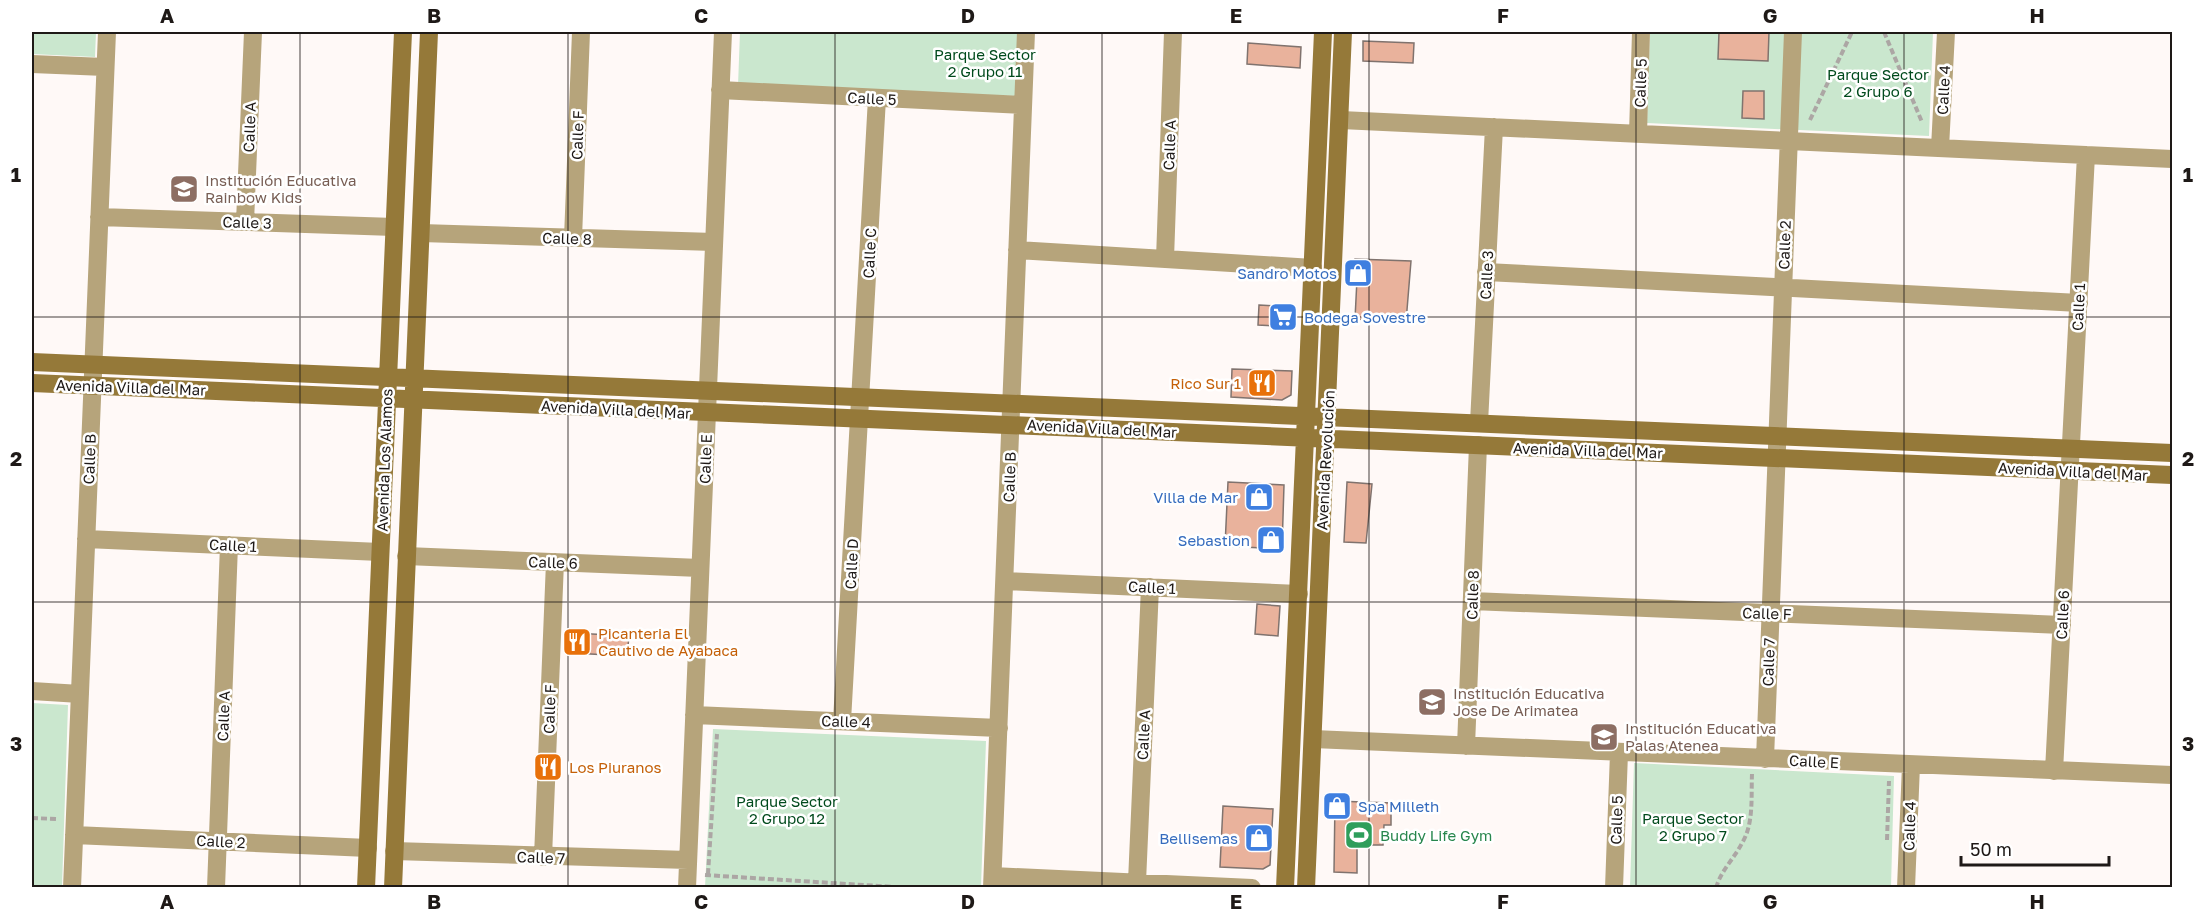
<svg xmlns="http://www.w3.org/2000/svg" width="2204" height="919" viewBox="0 0 2204 919" font-family="'Golos Text',sans-serif">
<style>
.green{fill:#cae7ce}
.building{fill:#e9b29c;stroke:#80736e;stroke-width:1.5}
.lines{fill:none;stroke-linecap:round;stroke-linejoin:round}
.path{stroke:#aca6a4;stroke-width:4;stroke-dasharray:6 3;stroke-linecap:butt}
.street{stroke:#b6a47b;stroke-width:18}
.secondary{stroke:#957939;stroke-width:18}
.grid{fill:none;stroke:#1e1917;stroke-width:1.5;stroke-opacity:0.55}
.labels{text-anchor:middle;dominant-baseline:central;stroke-width:5;stroke-linejoin:round;paint-order:stroke}
.park-label{font-size:15px;fill:#004a1c;stroke:#fff}
.street-label{font-size:15px;fill:#1e1917;stroke:#fff}
.education-label{font-size:15px;fill:#785e54;stroke:#fff;text-anchor:start}
.shop-label{font-size:15px;fill:#366cbe;stroke:#fff;text-anchor:end}
.food-label{font-size:15px;fill:#c56008;stroke:#fff;text-anchor:start}
.leisure-label{font-size:15px;fill:#27864d;stroke:#fff;text-anchor:start}
.neatline{fill:none;stroke:#1e1917;stroke-width:2}
.grid-label{font-size:20px;text-anchor:middle;font-weight:bold;fill:#1e1917}
</style>
<rect width="100%" height="100%" fill="#fff9f7"/>
<path class="green" d="M32,32h64l-1,25 -63,-3z
M740,32h279l-3,64 -278,-10z
M1650,32h283l-4,104 -282,-13z
M32,703l36,2 -6,182h-30z
M713,729l273,12 -5,146h-276z
M1634,763l260,13 -3,111h-261z"/>
<path class="building" d="M1719,32h50l-1,29 -50,-2z
M1363,41l51,2 -1,20 -50,-2z
M1248,43l53,4 -1,21 -53,-4z
M1743,91h21v28l-22,-1z
M1355,259l56,2 -5,61 -51,-3 2,-40h-3z
M1259,305l34,2 -1,20 -34,-2z
M1232,369l60,2 -1,24 -9,5 -51,-3z
M1228,482l56,3 -2,64 -57,-3z
M1347,482l25,2 -6,59 -22,-1z
M1257,604l23,2 -2,30 -23,-2z
M573,633l56,3 -2,20 -55,-3z
M1335,801l56,2v22h-7l-1,20h-26v28l-23,-1z
M1223,806l50,3 -3,56 -7,4 -43,-2z"/>
<g class="lines">
<path class="path" d="M1884,32l38,90
M1810,120l42,-88
M32,818l24,1
M1887,840l2,-59
M708,874l9,-140
M705,875l206,13
M1716,888c5,-18 18,-29 26,-45 12,-19 9,-47 10,-69"/>
<path class="street" d="M32,64l73,3
M720,90l303,15
M1341,120l831,39
M1638,134l3,-102
M1940,148l6,-116
M99,217l295,10
M245,222l8,-190
M421,233l293,9
M573,238l8,-206
M1017,250l296,18
M1165,259l8,-227
M1486,272l593,31
M1479,423l15,-296
M86,539l294,13
M406,556l294,12
M1005,581l294,13
M1472,601l590,24
M32,691l48,3
M694,715l305,13
M842,721l35,-623
M1313,739l859,36
M1466,746l12,-301
M1765,759l28,-727
M2054,771l32,-616
M74,835l294,13
M394,851l294,9
M543,857l12,-295
M993,876l259,12
M1137,882l13,-295
M72,888l35,-856
M216,888l13,-343
M687,888l36,-856
M992,888l34,-856
M1614,888l5,-135
M1906,888l5,-123"/>
<path class="secondary" d="M32,362l2140,91
M32,383l2140,92
M366,888l37,-856
M393,888l36,-856
M1285,888l38,-856
M1306,888l37,-856"/>
</g>
<path class="grid" d="M300,32v856M568,32v856M835,32v856M1102,32v856M1369,32v856M1636,32v856M1904,32v856M32,317h2140M32,602h2140"/>
<defs>
<g id="school-square" transform="scale(1.5)"><rect x="-9" y="-9" width="18" height="18" rx="4" fill="#8d6e63" stroke="#fff"/><path d="M0-5L7-2L0 1L-7-2ZM-4 1L0 2.5L4 1V4Q0 6-4 4Z" fill="#fff"/></g>
<g id="shop-square" transform="scale(1.5)"><rect x="-9" y="-9" width="18" height="18" rx="4" fill="#3f7fe0" stroke="#fff"/><path d="M-5-2.5h2.3a2.7 3.5 0 0 1 5.4 0H5L5.5 6h-11ZM-1.5-2.5h3a1.5 2.3 0 0 0-3 0Z" fill="#fff"/></g>
<g id="supermarket-square" transform="scale(1.5)"><rect x="-9" y="-9" width="18" height="18" rx="4" fill="#3f7fe0" stroke="#fff"/><path d="M-6-5.5h2.5l.6 2H6L4.5 2H-2.5L-4.4-4H-6ZM-1.5 3.2a1.3 1.3 0 1 0 .1 0ZM3 3.2a1.3 1.3 0 1 0 .1 0Z" fill="#fff"/></g>
<g id="restaurant-square" transform="scale(1.5)"><rect x="-9" y="-9" width="18" height="18" rx="4" fill="#e8710a" stroke="#fff"/><path d="M-5-6h1v4h1v-4h1v4h1v-4h1v5L-1.5 .5V6h-2V.5L-5-1ZM5-6V6H3V1.5H1.5Q1.5-4 5-6Z" fill="#fff"/></g>
<g id="stadium-square" transform="scale(1.5)"><rect x="-9" y="-9" width="18" height="18" rx="4" fill="#2e9e5b" stroke="#fff"/><path d="M0-5a6.5 5 0 1 0 0 10a6.5 5 0 1 0 0-10ZM-3.5-1.8h7v3.6h-7Z" fill="#fff"/></g>
</defs>
<g fill-rule="evenodd">
<use href="#school-square" x="184" y="189"/>
<use href="#shop-square" x="1358" y="273"/>
<use href="#supermarket-square" x="1283" y="317"/>
<use href="#restaurant-square" x="1262" y="383"/>
<use href="#shop-square" x="1259" y="497"/>
<use href="#shop-square" x="1271" y="540"/>
<use href="#restaurant-square" x="577" y="642"/>
<use href="#school-square" x="1432" y="702"/>
<use href="#school-square" x="1604" y="737"/>
<use href="#restaurant-square" x="548" y="767"/>
<use href="#shop-square" x="1337" y="806"/>
<use href="#stadium-square" x="1359" y="835"/>
<use href="#shop-square" x="1259" y="838"/>
</g>
<g class="labels">
<g class="park-label">
<text x="985" y="54">Parque Sector<tspan x="985" dy="17">2 Grupo 11</tspan></text>
<text x="1878" y="74">Parque Sector<tspan x="1878" dy="17">2 Grupo 6</tspan></text>
<text x="787" y="801">Parque Sector<tspan x="787" dy="17">2 Grupo 12</tspan></text>
<text x="1693" y="818">Parque Sector<tspan x="1693" dy="17">2 Grupo 7</tspan></text>
</g>
<g class="street-label">
<text transform="translate(1640 83) rotate(-88)">Calle 5</text>
<text transform="translate(1943 90) rotate(-87)">Calle 4</text>
<text transform="translate(872 98) rotate(3)">Calle 5</text>
<text transform="translate(249 127) rotate(-88)">Calle A</text>
<text transform="translate(577 135) rotate(-88)">Calle F</text>
<text transform="translate(1169 145) rotate(-88)">Calle A</text>
<text transform="translate(247 222) rotate(2)">Calle 3</text>
<text transform="translate(567 238) rotate(2)">Calle 8</text>
<text transform="translate(1784 245) rotate(-88)">Calle 2</text>
<text transform="translate(869 253) rotate(-87)">Calle C</text>
<text transform="translate(1486 275) rotate(-87)">Calle 3</text>
<text transform="translate(2078 307) rotate(-87)">Calle 1</text>
<text transform="translate(131 387) rotate(2)">Avenida Villa del Mar</text>
<text transform="translate(616 409) rotate(3)">Avenida Villa del Mar</text>
<text transform="translate(1102 428) rotate(3)">Avenida Villa del Mar</text>
<text transform="translate(1588 450) rotate(2)">Avenida Villa del Mar</text>
<text transform="translate(89 459) rotate(-88)">Calle B</text>
<text transform="translate(705 459) rotate(-88)">Calle E</text>
<text transform="translate(384 460) rotate(-88)">Avenida Los Alamos</text>
<text transform="translate(1325 460) rotate(-87)">Avenida Revolución</text>
<text transform="translate(2073 471) rotate(3)">Avenida Villa del Mar</text>
<text transform="translate(1009 477) rotate(-88)">Calle B</text>
<text transform="translate(233 545) rotate(3)">Calle 1</text>
<text transform="translate(553 562) rotate(2)">Calle 6</text>
<text transform="translate(851 564) rotate(-87)">Calle D</text>
<text transform="translate(1152 587) rotate(3)">Calle 1</text>
<text transform="translate(1472 595) rotate(-88)">Calle 8</text>
<text transform="translate(1767 613) rotate(2)">Calle F</text>
<text transform="translate(2062 615) rotate(-87)">Calle 6</text>
<text transform="translate(1768 662) rotate(-88)">Calle 7</text>
<text transform="translate(549 709) rotate(-88)">Calle F</text>
<text transform="translate(223 716) rotate(-88)">Calle A</text>
<text transform="translate(846 721) rotate(2)">Calle 4</text>
<text transform="translate(1143 735) rotate(-87)">Calle A</text>
<text transform="translate(1814 761) rotate(3)">Calle E</text>
<text transform="translate(1616 820) rotate(-88)">Calle 5</text>
<text transform="translate(1909 826) rotate(-88)">Calle 4</text>
<text transform="translate(221 841) rotate(3)">Calle 2</text>
<text transform="translate(541 857) rotate(2)">Calle 7</text>
</g>
<g class="education-label">
<text x="205" y="180">Institución Educativa<tspan x="205" dy="17">Rainbow Kids</tspan></text>
<text x="1453" y="693">Institución Educativa<tspan x="1453" dy="17">Jose De Arimatea</tspan></text>
<text x="1625" y="728">Institución Educativa<tspan x="1625" dy="17">Palas Atenea</tspan></text>
</g>
<g class="shop-label">
<text x="1337" y="273">Sandro Motos</text>
<text x="1304" y="317" text-anchor="start">Bodega Sovestre</text>
<text x="1238" y="497">Villa de Mar</text>
<text x="1250" y="540">Sebastion</text>
<text x="1358" y="806" text-anchor="start">Spa Milleth</text>
<text x="1238" y="838">Bellisemas</text>
</g>
<g class="food-label">
<text x="1241" y="383" text-anchor="end">Rico Sur 1</text>
<text x="598" y="633">Picanteria El<tspan x="598" dy="17">Cautivo de Ayabaca</tspan></text>
<text x="569" y="767">Los Piuranos</text>
</g>
<g class="leisure-label">
<text x="1380" y="835">Buddy Life Gym</text>
</g>
</g>
<rect width="2204" height="919" fill="none" stroke="#ffffff" stroke-width="66"/>
<path d="M1961 856v9h148v-9" fill="none" stroke="#1e1917" stroke-width="3"/>
<text x="1970" y="856" font-size="18" fill="#1e1917" stroke="#ffffff" stroke-width="4.5" paint-order="stroke">50 m</text>
<rect x="33" y="33" width="2138" height="853" class="neatline"/>
<g class="grid-label">
<text x="167" y="23">A</text>
<text x="434" y="23">B</text>
<text x="701" y="23">C</text>
<text x="968" y="23">D</text>
<text x="1236" y="23">E</text>
<text x="1503" y="23">F</text>
<text x="1770" y="23">G</text>
<text x="2037" y="23">H</text>
<text x="16" y="182">1</text>
<text x="2188" y="182">1</text>
<text x="16" y="466">2</text>
<text x="2188" y="466">2</text>
<text x="16" y="751">3</text>
<text x="2188" y="751">3</text>
<text x="167" y="909">A</text>
<text x="434" y="909">B</text>
<text x="701" y="909">C</text>
<text x="968" y="909">D</text>
<text x="1236" y="909">E</text>
<text x="1503" y="909">F</text>
<text x="1770" y="909">G</text>
<text x="2037" y="909">H</text>
</g>
</svg>
